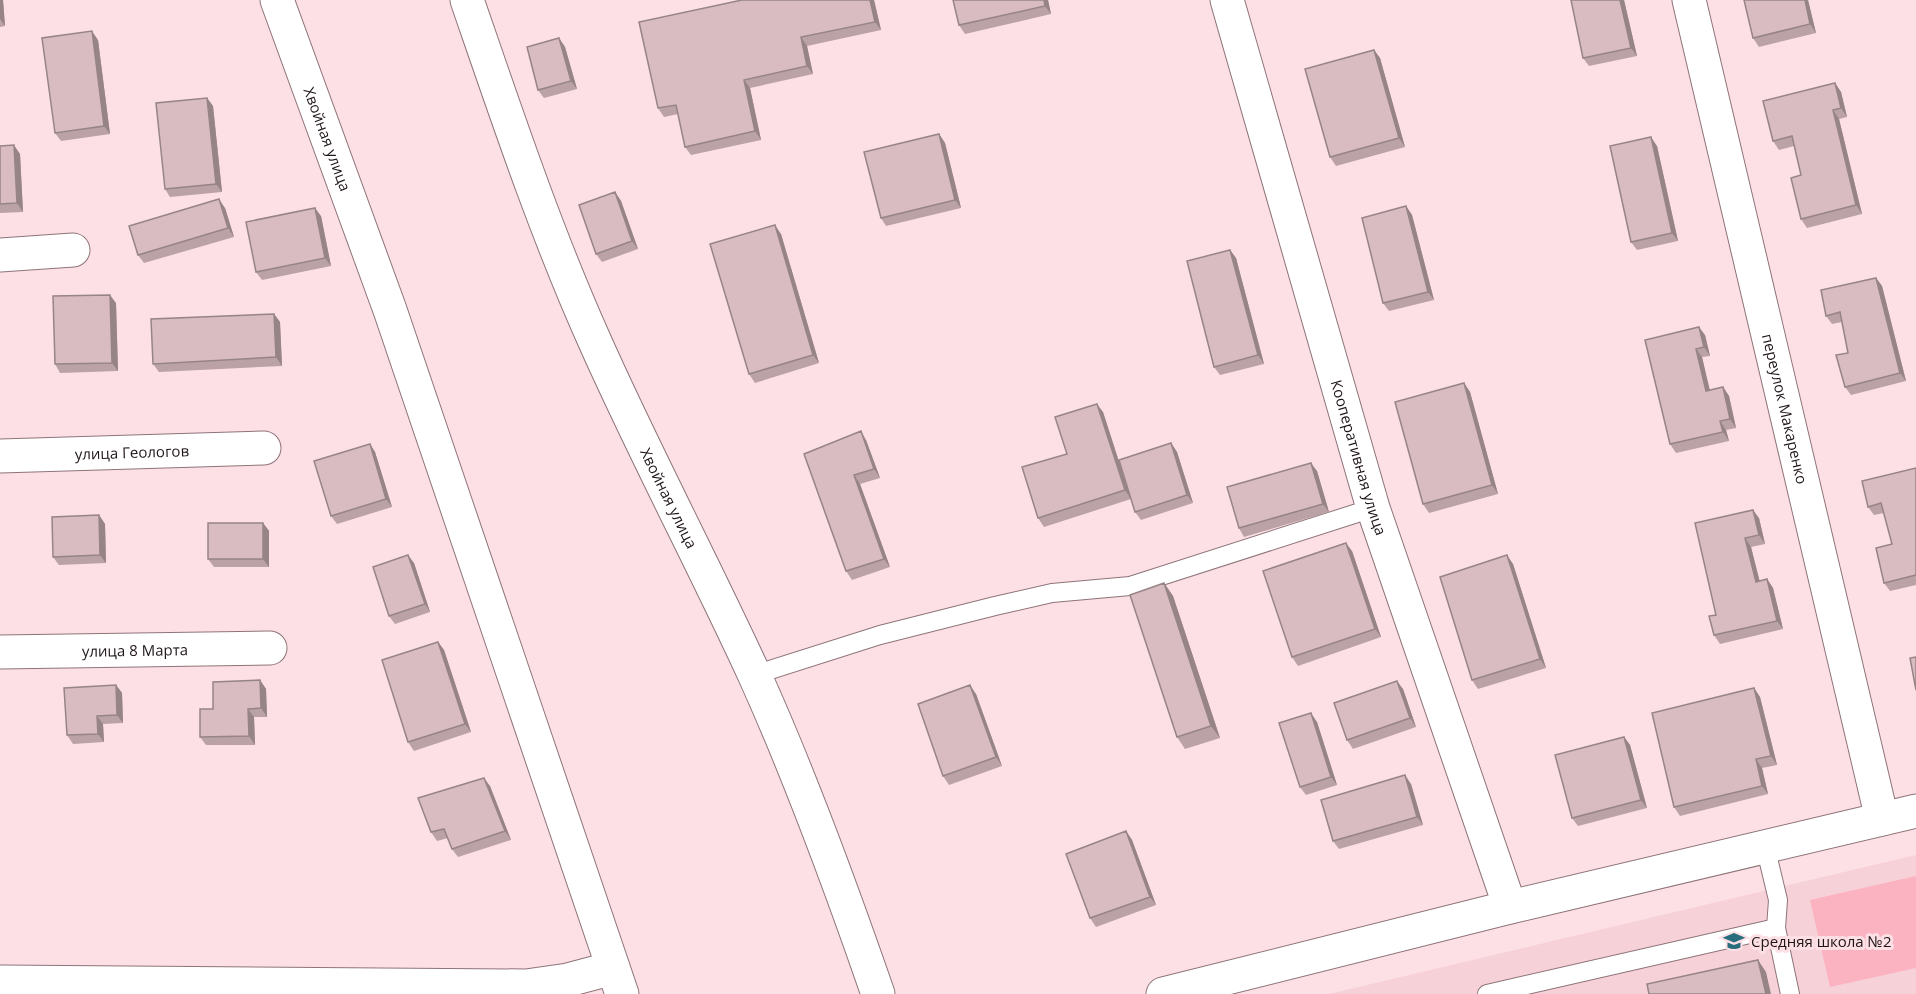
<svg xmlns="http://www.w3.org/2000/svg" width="1916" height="994" viewBox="0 0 1916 994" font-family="'Open Sans',sans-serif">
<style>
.built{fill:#f7d1d8}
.green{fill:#fbb2c1}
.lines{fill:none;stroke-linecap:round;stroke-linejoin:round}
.service-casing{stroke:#8d7479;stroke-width:20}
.minor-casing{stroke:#8d7479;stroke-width:35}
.service{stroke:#fff;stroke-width:18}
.minor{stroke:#fff;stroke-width:33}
.wall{fill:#baa2a6}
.shaded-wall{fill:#978487}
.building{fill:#d8bcc1;stroke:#978487;stroke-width:1.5}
.labels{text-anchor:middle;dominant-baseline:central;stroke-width:6;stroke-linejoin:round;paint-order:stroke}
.street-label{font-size:15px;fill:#201618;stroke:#fde0e5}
.poi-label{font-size:15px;fill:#201618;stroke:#fde0e5;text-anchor:start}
</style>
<rect width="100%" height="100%" fill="#fde0e5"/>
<path class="built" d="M1916,855v139h-587l447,-106z"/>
<path class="green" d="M1916,876v92l-86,19 -20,-87z"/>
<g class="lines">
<g class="service-casing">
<path id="service" d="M754,675l126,-40 115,-29 57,-13 78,-7 243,-78
M1765,846l13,54 -2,28 14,66
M1487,994l289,-66"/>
</g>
<g class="minor-casing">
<g id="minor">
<path id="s1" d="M277,0l113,310 232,684"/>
<path id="s2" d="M467,0c40,116 79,233 129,344 50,112 108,221 159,332 47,104 86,211 123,318"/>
<path id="s3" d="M1227,0l146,508 137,399"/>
<path id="s4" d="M1689,0l193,819"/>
<path d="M0,255l73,-5"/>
<path id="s5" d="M0,456l264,-8"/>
<path id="s6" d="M0,652l270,-4"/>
<path d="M0,982l526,4 42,-6 45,-12"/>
<path d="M1163,994l347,-87 406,-96"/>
</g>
</g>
<use href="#service" class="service"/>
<use href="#minor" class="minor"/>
</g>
<path class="wall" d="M0,0h3l2,26 -5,1z
M874,0l7,30 -74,16 6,28 -63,14 11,52 -70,15 -6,-8 -7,-33 -14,3 -6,-9z
M1048,0l3,14 -86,20 -6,-9z
M1571,0h53l13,56 -48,10 -6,-8z
M1744,0h64l8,33 -57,14 -6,-9z
M559,38l6,9 12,42 -33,9 -6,-8z
M98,40l12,94 -49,7 -6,-8z
M1374,50l6,8 25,89 -69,19 -6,-9z
M1835,83l6,9 6,25 -8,2 23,95 -55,14 -6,-9v-44l-7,-29 -15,4 -6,-9z
M207,98l6,8 9,86 -52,5 -5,-8z
M939,134l6,9 16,65 -75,18 -5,-8z
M0,146l20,8 3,58 -23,1z
M1657,146l21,95 -41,9 -6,-8z
M615,192l6,9 17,48 -36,13 -6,-8z
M1406,206l6,9 22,85 -45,11 -6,-8z
M225,208l9,29 -90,26 -6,-8z
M321,216l10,50 -69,14 -6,-8z
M781,234l38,129 -64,20 -6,-9z
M1230,250l6,8 28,106 -44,11 -6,-8z
M1876,278l6,8 24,95 -55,14 -6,-8 3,-34 -6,-31 -10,2 -6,-8z
M116,303l2,68 -58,2 -5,-9z
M274,314l6,8 2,44 -123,6 -6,-8z
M1705,335l5,21 -8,1 7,33 14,-3 6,9 7,32 -10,2 3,11 -53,12 -6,-9 -25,-104z
M1464,383l6,9 28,102 -69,19 -6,-9z
M1103,412l28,87 -87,28 -6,-9 29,-64z
M866,440l14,38 -20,6 30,83 -38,13 -6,-9 -42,-117z
M1171,443l6,9 16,51 -52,17 -6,-8z
M370,444l5,8 17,55 -55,17 -6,-8z
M1916,468v117l-26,6 -6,-8 8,-39 -8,-31 -10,2 -6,-8z
M1317,471l12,41 -85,25 -5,-9z
M99,515l6,9 1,39 -47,2 -6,-8z
M1759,518l6,26 -14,3 8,34 8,-2 6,9 10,41 -63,15 -6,-9 2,-20 -21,-92z
M263,523l6,8v36h-55l-6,-8z
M1352,551l29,86 -83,29 -6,-9z
M414,563l16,49 -35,12 -6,-8z
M1513,564l33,104 -68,21 -6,-9z
M1164,583l9,13 47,142 -35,11 -8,-12z
M438,642l6,8 27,82 -57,19 -6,-9z
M260,680l6,9 1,28h-13l1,28h-49l-6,-8 13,-28z
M116,685l6,8 1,30 -20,1 1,18 -31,2 -6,-9z
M1754,688l6,9 17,68 -15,3 6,26 -88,22 -6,-9z
M1403,689l13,38 -63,22 -6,-9z
M976,694l26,72 -53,19 -6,-9z
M1317,722l20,63 -31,10 -6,-8z
M1624,737l6,8 17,63 -69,18 -6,-8z
M1411,784l12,41 -84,24 -6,-8z
M490,786l21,54 -53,17 -6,-8 -4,-11 -11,3 -6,-9z
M1126,831l6,9 24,65 -60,22 -6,-9z"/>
<path class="shaded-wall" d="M0,0h3l2,26 -5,-7z
M870,0h4l7,30 -6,-8z
M1044,0h4l3,14 -6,-8z
M1620,0h4l13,56 -6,-8z
M1805,0h3l8,33 -6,-9z
M92,31l6,9 12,94 -6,-8z
M801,37l6,9 6,28 -6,-8z
M559,38l6,9 12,42 -6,-8z
M1374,50l6,8 25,89 -6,-9z
M744,80l6,8 11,52 -6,-9z
M1835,83l6,9 6,25 -6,-9z
M207,98l6,8 9,86 -6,-8z
M1833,110l6,9 23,95 -6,-9z
M939,134l6,9 16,65 -6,-8z
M1651,137l6,9 21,95 -6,-8z
M14,145l6,9 3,58 -6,-9z
M615,192l6,9 17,48 -6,-8z
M219,199l6,9 9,29 -6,-9z
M1406,206l6,9 22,85 -6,-8z
M315,208l6,8 10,50 -6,-8z
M775,225l6,9 38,129 -6,-8z
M1230,250l6,8 28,106 -6,-9z
M1876,278l6,8 24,95 -6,-8z
M110,295l6,8 2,68 -6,-8z
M274,314l6,8 2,44 -6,-9z
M1699,327l6,8 5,21 -6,-9z
M1696,349l6,8 10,42 -6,-8z
M1464,383l6,9 28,102 -6,-9z
M1723,387l6,9 7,32 -6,-9z
M1097,404l6,8 28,87 -6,-9z
M1720,421l6,9 3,11 -6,-9z
M861,431l5,9 14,38 -6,-9z
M1171,443l6,9 16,51 -6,-8z
M370,444l5,8 17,55 -6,-8z
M1311,463l6,8 12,41 -6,-8z
M854,475l6,9 30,83 -6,-8z
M1753,510l6,8 6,26 -6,-9z
M99,515l6,9 1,39 -6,-8z
M263,523l6,8v36l-6,-8z
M1745,538l6,9 11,43 -6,-8z
M1346,543l6,8 29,86 -6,-8z
M408,555l6,8 16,49 -5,-8z
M1507,555l6,9 33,104 -6,-9z
M1767,579l6,9 10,41 -6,-8z
M1164,583l9,13 47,142 -9,-12z
M438,642l6,8 27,82 -6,-8z
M260,680l6,9 1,28 -6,-9z
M1397,681l6,8 13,38 -6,-9z
M116,685l6,8 1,30 -6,-8z
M970,685l6,9 26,72 -6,-9z
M1754,688l6,9 17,68 -6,-9z
M248,709l6,8 1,28 -6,-9z
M1311,713l6,9 20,63 -6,-8z
M97,716l6,8 1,18 -6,-8z
M1624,737l6,8 17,63 -6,-8z
M1756,759l6,9 6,26 -6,-8z
M1405,775l6,9 12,41 -6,-8z
M484,778l6,8 21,54 -6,-9z
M1126,831l6,9 24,65 -6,-8z
M1758,960l8,12 5,22h-5z"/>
<path class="building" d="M742,0h128l5,22 -74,15 6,29 -63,14 11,51 -70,16 -9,-42 -18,3 -19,-86z
M953,0h91l1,6 -86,19z
M1571,0h49l11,48 -48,10z
M1744,0h61l5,24 -57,14z
M92,31l12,95 -49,7 -13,-95z
M559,38l12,43 -33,9 -11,-43z
M1374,50l25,88 -69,19 -25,-88z
M1835,83l6,25 -8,2 23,95 -55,14 -10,-41 10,-3 -9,-39 -19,5 -10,-40z
M207,98l9,86 -51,5 -9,-86z
M939,134l16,66 -74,18 -17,-66z
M1651,137l21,96 -41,9 -21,-96z
M14,145l3,58 -17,1v-58z
M615,192l17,49 -36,13 -17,-49z
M219,199l9,29 -90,27 -9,-29z
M1406,206l22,86 -45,11 -21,-85z
M315,208l10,50 -69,14 -10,-50z
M775,225l38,130 -64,19 -39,-130z
M1230,250l28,105 -44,12 -27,-106z
M1876,278l24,95 -55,14 -9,-32 12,-2 -8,-41 -14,4 -5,-26z
M110,295l2,68 -57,1 -2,-68z
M274,314l2,43 -123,7 -2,-45z
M1699,327l5,20 -8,2 10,42 17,-4 7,32 -10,2 3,11 -53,12 -25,-104z
M1464,383l28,102 -69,19 -28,-102z
M1097,404l28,86 -87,28 -16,-51 45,-13 -12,-37z
M861,431l13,38 -20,6 30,84 -38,12 -42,-117z
M1171,443l16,52 -52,17 -16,-52z
M370,444l16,55 -55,17 -17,-55z
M1311,463l12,41 -84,24 -12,-41z
M1916,468v107l-32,8 -8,-35 16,-4 -11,-41 -13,4 -6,-26z
M1753,510l6,25 -14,3 11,44 11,-3 10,42 -63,14 -5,-19 7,-1 -21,-92z
M99,515l1,40 -47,2 -1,-40z
M208,523h55v36h-55z
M1346,543l29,86 -83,28 -29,-86z
M408,555l17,49 -36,12 -16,-49z
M1507,555l33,104 -68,21 -32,-103z
M1164,583l47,143 -34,11 -47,-142z
M438,642l27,82 -57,18 -26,-82z
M1916,657v33l-6,-32z
M260,680l1,28 -13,1 1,27 -49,1v-28h13v-27z
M1397,681l13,37 -63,22 -13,-37z
M116,685l1,30 -20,1 1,18 -31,1 -3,-47z
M970,685l26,72 -53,19 -25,-72z
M1754,688l17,68 -15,3 6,27 -88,21 -22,-94z
M1311,713l20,64 -31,10 -21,-64z
M1624,737l17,63 -69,18 -17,-63z
M1405,775l12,42 -84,24 -12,-41z
M484,778l21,53 -53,18 -8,-20 -13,3 -13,-34z
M1126,831l24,66 -60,21 -24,-64z
M1758,960l8,34h-117l-2,-10z"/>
<defs>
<g id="school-bare" transform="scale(1.62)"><path d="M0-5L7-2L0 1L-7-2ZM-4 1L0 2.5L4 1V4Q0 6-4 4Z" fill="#286d7d" stroke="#fde0e5" stroke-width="2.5" paint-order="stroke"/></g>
</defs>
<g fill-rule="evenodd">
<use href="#school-bare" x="1734" y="941"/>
</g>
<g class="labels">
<g class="street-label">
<text stroke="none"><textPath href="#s1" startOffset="148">Хвойная улица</textPath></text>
<text stroke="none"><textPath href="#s4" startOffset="420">переулок Макаренко</textPath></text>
<text stroke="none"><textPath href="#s5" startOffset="132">улица Геологов</textPath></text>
<text stroke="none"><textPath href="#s3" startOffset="476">Кооперативная улица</textPath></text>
<text stroke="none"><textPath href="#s2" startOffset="538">Хвойная улица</textPath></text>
<text stroke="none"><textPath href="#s6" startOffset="135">улица 8 Марта</textPath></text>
</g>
<g class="poi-label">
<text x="1751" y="941">Средняя школа №2</text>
</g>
</g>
</svg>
